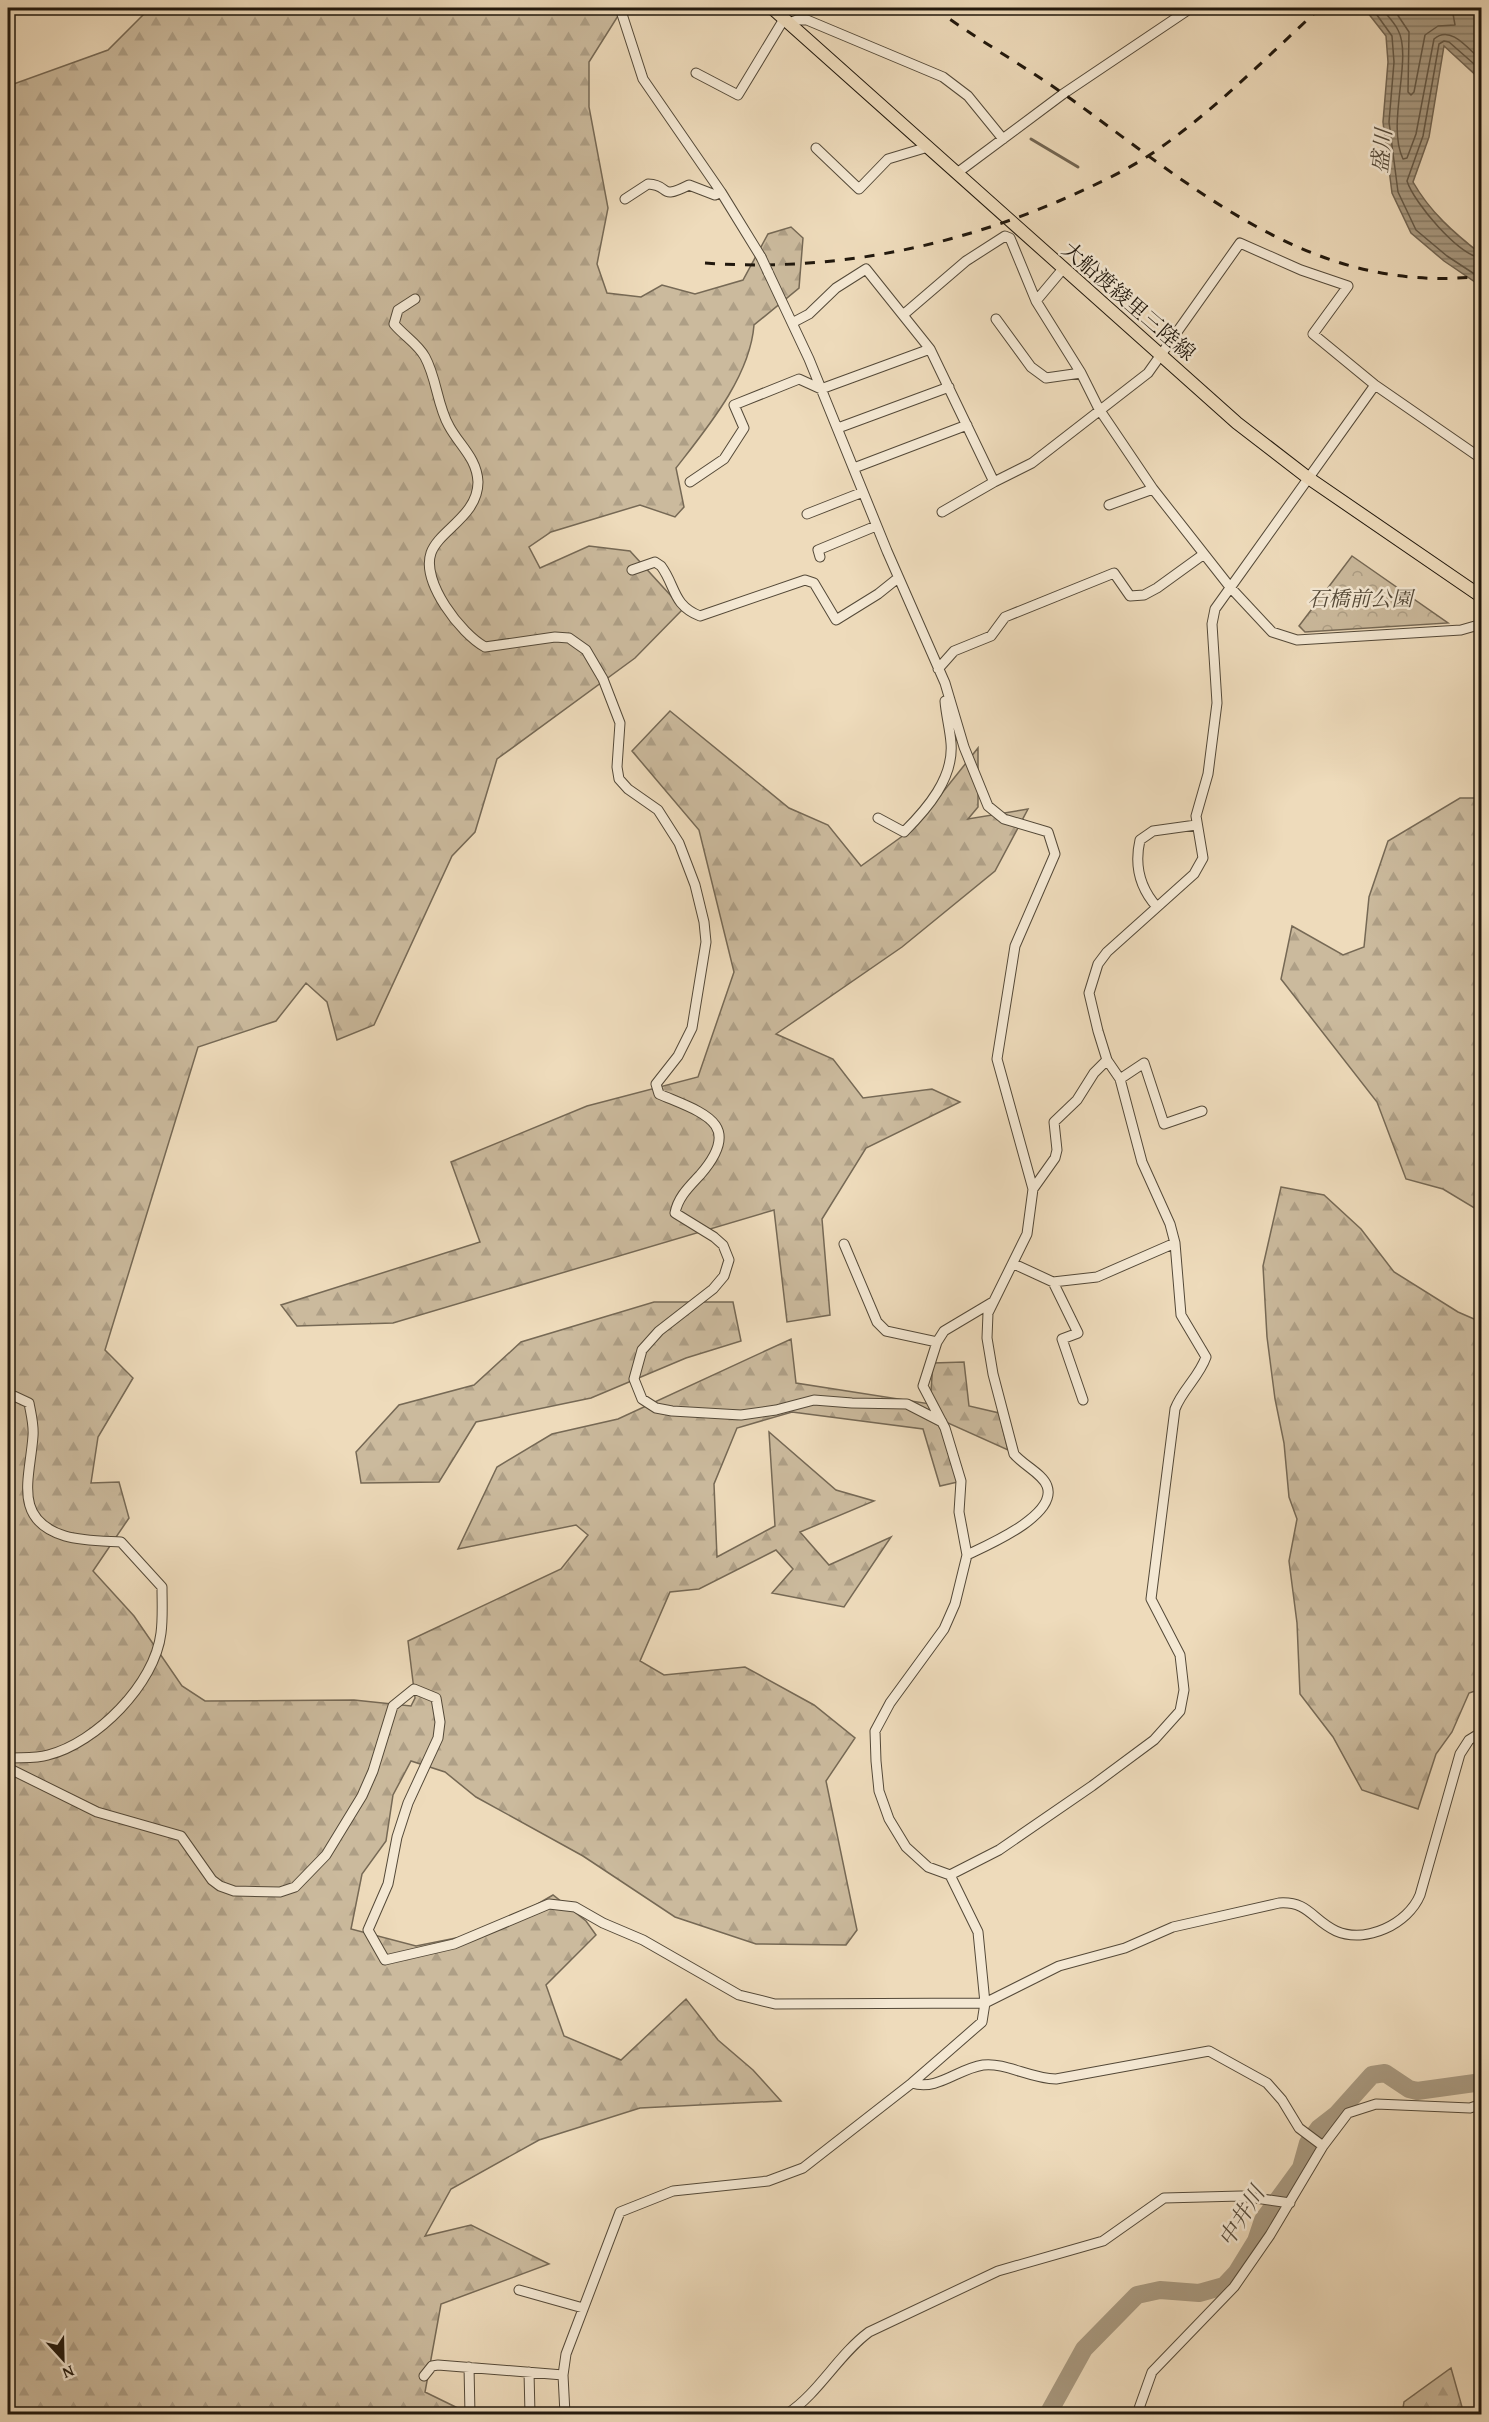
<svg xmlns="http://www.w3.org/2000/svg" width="1489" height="2422" viewBox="0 0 1489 2422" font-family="'Gentium Book Plus','Noto Serif JP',serif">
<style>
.forest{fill:url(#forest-firs);stroke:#766955;stroke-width:1.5}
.park{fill:url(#park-crowns);stroke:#766955;stroke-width:1.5}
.water{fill:url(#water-rules);stroke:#726552;stroke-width:1.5}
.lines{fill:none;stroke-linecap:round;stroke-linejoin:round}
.shore{stroke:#645846;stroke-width:1.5}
.stream{stroke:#726552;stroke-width:3}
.river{stroke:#a89980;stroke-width:18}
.minor-casing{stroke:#544938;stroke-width:11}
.major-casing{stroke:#21180d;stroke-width:14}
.minor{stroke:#f4e8d3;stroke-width:9}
.major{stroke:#eedbbb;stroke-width:12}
.rail{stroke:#21180d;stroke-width:3;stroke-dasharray:10 10;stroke-linecap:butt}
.minor-bridge-casing{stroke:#544938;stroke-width:11;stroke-linecap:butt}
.minor-bridge{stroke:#f4e8d3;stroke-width:9}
.labels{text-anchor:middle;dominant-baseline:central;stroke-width:5;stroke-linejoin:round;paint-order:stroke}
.street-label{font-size:21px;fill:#21180d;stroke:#f4e8d3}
.park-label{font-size:21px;font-style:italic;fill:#544938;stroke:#f4e8d3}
.water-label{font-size:22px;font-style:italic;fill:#574c3b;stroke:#f4e8d3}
</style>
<defs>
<pattern id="forest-firs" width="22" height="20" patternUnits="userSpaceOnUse" patternTransform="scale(1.5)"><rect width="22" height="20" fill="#cbba9d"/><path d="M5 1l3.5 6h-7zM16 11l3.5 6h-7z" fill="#ae9f86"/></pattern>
<pattern id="park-crowns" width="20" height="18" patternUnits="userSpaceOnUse" patternTransform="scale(1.5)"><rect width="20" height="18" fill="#cbba9d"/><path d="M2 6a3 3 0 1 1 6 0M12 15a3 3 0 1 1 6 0" fill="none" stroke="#ae9f86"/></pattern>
<pattern id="water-rules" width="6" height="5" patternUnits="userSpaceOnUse" patternTransform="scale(1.5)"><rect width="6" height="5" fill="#a89980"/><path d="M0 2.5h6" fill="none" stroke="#887c67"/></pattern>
</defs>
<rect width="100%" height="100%" fill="#eedbbb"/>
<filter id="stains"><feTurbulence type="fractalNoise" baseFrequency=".00333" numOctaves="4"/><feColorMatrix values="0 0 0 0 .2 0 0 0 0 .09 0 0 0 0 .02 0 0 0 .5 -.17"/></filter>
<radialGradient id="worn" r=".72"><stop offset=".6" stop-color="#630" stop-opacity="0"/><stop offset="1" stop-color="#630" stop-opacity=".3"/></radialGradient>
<path class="forest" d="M150,8h473l-34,54v45l19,101 -11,56 10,29 34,4 21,-12 33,9 48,-14 25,-46 23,-7 12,11 -4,50 -45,37c-4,52 -47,103 -78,143l8,39 -9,10 -35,-12 -89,27 -22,15 11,21 49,-22 41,5 53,58 -48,49 -138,101 -22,73 -23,24 -78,169 -37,15 -10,-38 -21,-19 -30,38 -78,26 -93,303 28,28 -35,59 -7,46 28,-1 10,36 -36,53 41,45 48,70 23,15 149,-1 57,6 4,-8 -7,-57 153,-72 27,-34 -12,-10 -118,24 39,-82 55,-33 66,-15 173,-80 5,44 134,21 3,-41 31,-1 5,44 30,7 9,37 -62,-28 16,59 -22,5 -17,-57 -131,-17 -55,16 -23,56 3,73 58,-31 -6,-94 67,58 38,11 -74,31 29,33 62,-28 -47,70 -72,-14 21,-24 -17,-19 -77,39 -29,3 -30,69 24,14 81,-8 69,38 41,33 -29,43 31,149 -11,15 -90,-1 -81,-27 -92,-61 -107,-59 -31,-25 -34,-11 -18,34 -7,46 -24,33 -11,55 65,17 75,-15 62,-36 33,26 10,14 -50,50 18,51 57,24 65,-61 32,41 35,30 28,31 -141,7 -101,32 -88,49 -26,47 46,-11 78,39 -108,40 -16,88 45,22h-462v-2328l100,-36z
M670,711l119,97 39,17 33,41 54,-39 63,-79v59l-10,12 60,-10 -33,62 -93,76 -126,87 57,25 30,39 69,-9 28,13 -94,46 -44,71 8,96 -43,7 -13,-112 -381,113 -96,3 -16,-21 199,-63 -29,-80 136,-56 111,-29 36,-105 -35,-142 -67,-79z
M1460,798h21v414l-38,-23 -37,-10 -29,-77 -96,-123 11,-53 51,29 21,-8 5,-50 19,-56z
M1281,1187l43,8 37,34 33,43 64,40 23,10v367l-12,4 -17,39 -16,22 -18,55 -56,-19 -29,-53 -33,-43 -3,-71 -8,-62 8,-42 -8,-22 -5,-54 -9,-44 -8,-62 -4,-71z
M654,1302h79l8,39 -55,17 -95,40 -115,24 -37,60 -78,1 -5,-31 43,-47 75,-20 47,-43z
M1451,2368l13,46h-62l2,-12z"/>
<path class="park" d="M1352,556l96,67 -143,9 -6,-6z"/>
<path class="water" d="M1364,8h109l8,9v63l-37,-34 -15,91 -16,45c17,30 41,51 68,72v32l-37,-25 -33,-28 -19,-40 -9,-71 5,-60 -2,-26z"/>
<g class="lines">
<path class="shore" d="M1372,8l20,28 2,26 -5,60 9,70 18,38 31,26 35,23
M1381,8c6,7 13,14 17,22 15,28 -12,94 5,129l4,-1 9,-24 18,-95c17,-15 35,11 48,22
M1393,8l16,24 -1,60 3,3 3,-3 11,-57 13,-9 17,-1 -3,-17
M1482,71l-33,-29 -5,-1 -5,3 -16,92 -16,45c7,22 52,75 75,77"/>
<path class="stream" d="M1031,139l47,28"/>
<path class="river" d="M1048,2414l36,-65 53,-54 23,-5 39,3 25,-7 13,-14 19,-31 7,-21 38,-52 7,-25 11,-15 18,-14 35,-39 13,-2 24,16 8,2 65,-9"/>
<g class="minor-casing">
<path id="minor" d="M620,8l23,71 78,113 40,65
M789,23l8,-3h10l136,57 25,19 35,43
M696,73l42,22 46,-76
M816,148l43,41 29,-30 40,-12
M957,173l106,-79 128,-86
M625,199l23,-15c24,1 9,17 41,1l26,10 6,-3
M1062,270l-26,31 45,72 18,36 54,80 77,98 42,45 25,8 164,-10 21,-6
M768,272l41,87 78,192 58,132 19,64 24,59 16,13 44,13 7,22 -40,92 -18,113 36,130 -6,45 -39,79 -1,25 6,36 21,80c9,11 29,20 33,32 11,29 -59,59 -80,69
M415,299l-17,11 -4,14c10,12 24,20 31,33 12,22 12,48 24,69 10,19 28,32 29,56 0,34 -39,48 -47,71 -10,29 30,81 54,94l70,-10 14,1 17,12 17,29 17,44 -3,44 2,12 9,10 30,21 21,33 16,42 9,37 2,20 -14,86 -14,28 -22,28 3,10c44,19 86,29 41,81 -11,12 -22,22 -25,38l39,24 9,8 6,15 -5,16 -11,13 -54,42 -17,19 -8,29 8,20 14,9 16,3 69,4 35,-5 38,-10 38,3 55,1 35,18
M903,315l63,-54 39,-25 5,2 26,63
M996,319l35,48 15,11 35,-5
M792,323l17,-9 27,-26 30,-19 64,80 64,133 38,-19 116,-90 92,-130 61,27 47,16 -35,48 62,51 107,74
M838,428l111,-41
M854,468l113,-43
M690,482l34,-23 20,-31 -10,-23 65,-26 22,10 109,-40
M1109,505l44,-16
M942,512l52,-30
M807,514l56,-22
M820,557l-2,-7 58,-24
M632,570l23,-8 6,4c15,20 11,39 39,50l105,-36 9,3 22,37 42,-26 20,-16
M938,669l16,-18 37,-15 14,-19 109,-44 16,23 14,-1 13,-7 47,-34
M878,818l26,14c23,-23 50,-54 47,-89 -1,-14 -5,-28 -6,-42
M1157,907c-17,-19 -23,-41 -17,-67l13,-9 43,-6
M1120,1079l24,-16 20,61 38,-13
M1033,1189l22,-31 2,-8 -3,-28 23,-22 17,-27 13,-13
M844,1244l33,78 9,9 51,11
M1014,1264l39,18 44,-5 78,-34
M1053,1282l25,51 -16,6 21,61
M8,1400l6,-4 15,7c2,11 5,22 4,33 -3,42 -21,84 32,100 17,5 38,5 56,6l41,45c0,15 1,31 -1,46 -6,51 -65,110 -113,122 -13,4 -27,2 -40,3
M8,1768l89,44 84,24 31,44 8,6 14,5 46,1 15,-5 31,-32 36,-59 11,-25 20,-65 21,-17 22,9 4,24 -2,16 -30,65 -11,34 -9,47 -20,46 17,30 69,-16 95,-40 26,3 28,16 40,17 96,55 36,9 210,-1 74,-37 66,-18 48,-21 106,-24c30,-2 33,17 57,28 30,13 72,-7 84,-36l40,-141 9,-14 13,-8
M950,1875l49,-25 93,-64 62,-46 26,-29 4,-21 -4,-35 -29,-56 24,-190c7,-19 24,-32 31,-52l-25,-42 -6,-72 -5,-19 -28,-62 -22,-83 -13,-19 -9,-29 -9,-38 9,-29 9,-12 87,-78 9,-16 -7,-42 12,-42 9,-71 -5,-79 3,-15 160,-224
M912,2083c26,8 45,-14 71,-18 22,-3 48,14 73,14l153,-28 58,32 15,17 17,28 24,18
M519,2290l64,18
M469,2367l1,47
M529,2372l1,42
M424,2376l8,-10 6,-1 125,10
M565,2414l-2,-39 3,-21 54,-142 53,-21 95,-10 35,-13 109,-85 70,-61 3,-19 -7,-71 -28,-57 -22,-8 -22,-20 -17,-28 -10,-28 -3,-30 -1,-30 15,-28 54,-74 11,-25 12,-49 -8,-43 2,-31 -16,-53 -22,-42 14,-44 7,-11 47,-28
M787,2414c32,-21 51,-59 82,-82l129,-61 105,-30 61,-43 77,-2 49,7
M1137,2414l15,-42 82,-85 36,-52 53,-89 25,-33 28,-9 94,4 12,-4"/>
</g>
<g class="major-casing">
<path id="major" d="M772,8l465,415 70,54 175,120"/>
</g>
<use href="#minor" class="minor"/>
<use href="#major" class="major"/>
<path class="rail" d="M934,8c44,32 92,59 137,91 126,91 244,197 411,177
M705,263c122,9 242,-14 354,-62 34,-15 70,-31 101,-53 58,-41 108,-92 160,-140"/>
<g class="minor-bridge-casing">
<path id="minor-bridge" d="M761,257l7,15"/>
</g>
<use href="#minor-bridge" class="minor-bridge"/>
</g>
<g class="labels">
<g class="street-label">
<text transform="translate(1129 301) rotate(41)">大船渡綾里三陸線</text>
</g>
<g class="park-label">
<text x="1360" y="598">石橋前公園</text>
</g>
<g class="water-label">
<text transform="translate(1381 151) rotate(-84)">盛川</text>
<text transform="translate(1241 2216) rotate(-58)">中井川</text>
</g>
</g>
<rect width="1489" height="2422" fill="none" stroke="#eedbbb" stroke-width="30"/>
<rect x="9" y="9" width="1471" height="2404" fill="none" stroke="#21180d" stroke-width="3"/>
<rect x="15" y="15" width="1459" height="2392" fill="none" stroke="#21180d" stroke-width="1.5"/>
<g transform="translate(63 2359) rotate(158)" stroke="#f4e8d3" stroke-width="4.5" paint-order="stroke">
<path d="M0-4.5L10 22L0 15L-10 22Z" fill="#21180d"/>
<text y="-9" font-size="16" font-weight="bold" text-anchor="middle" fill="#21180d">N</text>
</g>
<rect width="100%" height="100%" filter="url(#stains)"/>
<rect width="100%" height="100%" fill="url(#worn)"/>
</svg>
